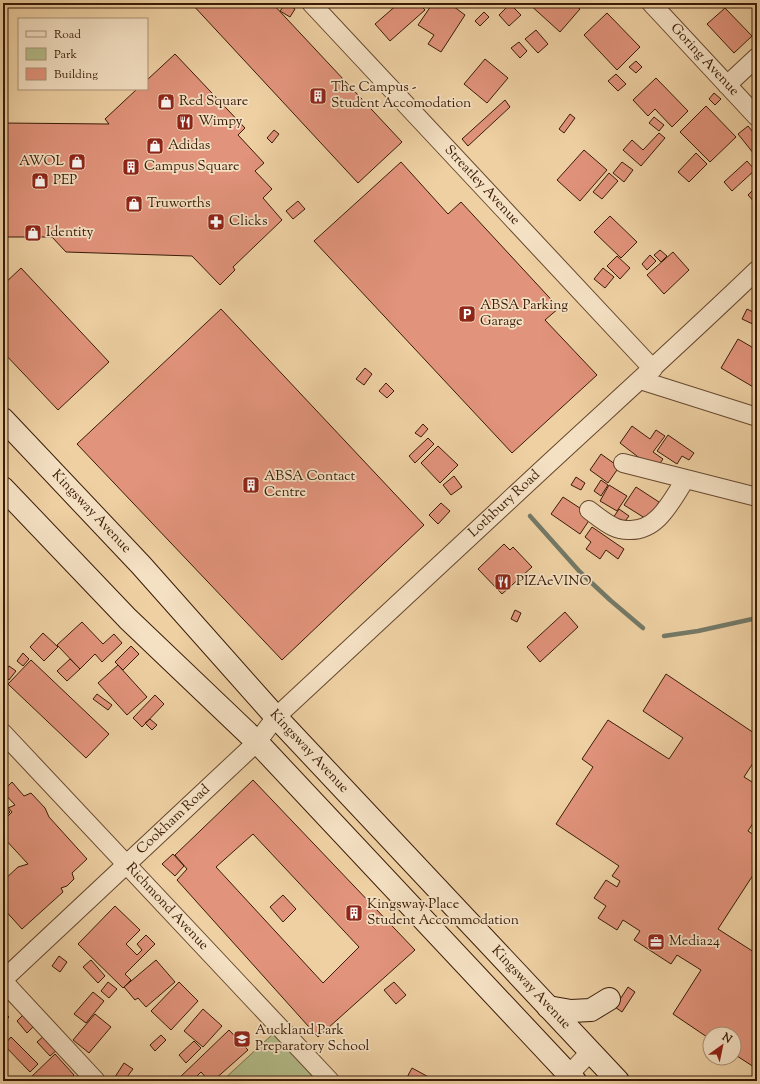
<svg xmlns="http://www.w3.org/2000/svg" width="760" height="1084" viewBox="0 0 760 1084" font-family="'Sorts Mill Goudy',serif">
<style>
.green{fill:#b3bc89;stroke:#766c48}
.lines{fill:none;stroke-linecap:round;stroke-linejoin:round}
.stream{stroke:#737967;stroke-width:4.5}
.building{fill:#e1937b;stroke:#391b06;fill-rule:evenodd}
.minor-casing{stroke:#66482d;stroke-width:20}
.secondary-casing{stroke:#391b06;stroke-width:24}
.minor{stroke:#f4e0c3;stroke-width:18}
.secondary{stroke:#f4e0c3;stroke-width:22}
.labels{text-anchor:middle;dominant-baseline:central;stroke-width:3.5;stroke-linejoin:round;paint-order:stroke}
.street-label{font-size:14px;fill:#391b06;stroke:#f4e0c3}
.poi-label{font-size:14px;fill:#391b06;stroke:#f4e0c3;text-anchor:start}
</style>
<rect width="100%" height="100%" fill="#eed0a3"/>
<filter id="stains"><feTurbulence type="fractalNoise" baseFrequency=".005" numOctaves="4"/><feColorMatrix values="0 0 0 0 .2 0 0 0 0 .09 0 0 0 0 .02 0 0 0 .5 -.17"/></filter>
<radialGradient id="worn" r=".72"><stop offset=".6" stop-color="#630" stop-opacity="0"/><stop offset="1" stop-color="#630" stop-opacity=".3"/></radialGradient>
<path class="green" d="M274,1033l44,48h-96z"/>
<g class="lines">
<path class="stream" d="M530,516l50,56 30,28 33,28
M664,636l34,-5 59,-13"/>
</g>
<path class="building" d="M191,3h81l130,139 -44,41z
M286,3l9,6 -5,8 -10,-6z
M399,3h20l6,7 -35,31 -15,-17z
M433,3h16l16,12 -24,37 -13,-8 6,-9 -16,-10z
M528,3h45l7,6 -20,23z
M669,3h8l-5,4z
M510,4l11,11 -12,11 -10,-11z
M725,8l27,28 -18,17 -27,-29z
M484,12l5,5 -9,9 -5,-5z
M607,13l33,34 -23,23 -33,-35z
M536,30l12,14 -10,9 -13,-14z
M519,42l8,9 -7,7 -9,-10z
M175,54l70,74 -7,7 26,28 -9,8 17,18 -9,9 19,22 -49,47 2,3 -15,15 -28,-29 -126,-4 -14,-15h-49v-114l106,1 -4,-5 32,-30h10v-9z
M485,59l23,19 -21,25 -23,-19z
M636,61l6,6 -6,6 -7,-6z
M616,74l10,10 -8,7 -10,-10z
M656,78l32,33 -16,16 -17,-18 -7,7 -15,-16z
M714,93l7,6 -6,6 -6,-6z
M505,100l5,7 -42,39 -6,-7z
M706,106l30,31 -26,25 -30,-30z
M570,114l5,4 -11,15 -5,-4z
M654,117l10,8 -5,6 -10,-8z
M748,126l9,11v15l-3,2 -16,-20z
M274,130l5,4 -7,9 -5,-5z
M659,133l6,5 -24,28 -18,-16 9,-10 11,10z
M584,150l23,20 -27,31 -23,-21z
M696,153l11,11 -18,18 -11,-10z
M747,161l8,9 -23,21 -8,-9z
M401,162l47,52 13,-12 98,106 -14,12 52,55 -85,78 -198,-212z
M622,162l11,8 -9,12 -11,-9z
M609,173l9,8 -16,18 -9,-7z
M757,186v19l-9,-10z
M298,201l7,8 -12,10 -7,-8z
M610,216l27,26 -16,16 -27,-26z
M660,250l7,6 -6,6 -7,-7z
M673,252l16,18 -25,24 -17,-19z
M650,255l6,6 -9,9 -5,-6z
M617,256l13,12 -10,11 -13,-13z
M21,268l88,94 -51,48 -55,-58v-67z
M603,268l11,9 -9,11 -11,-9z
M221,309l203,216 -142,135 -205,-216z
M747,309l10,5v12l-15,-7z
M738,339l19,11v35l-2,3 -34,-20z
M365,368l7,6 -8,11 -8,-6z
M386,383l8,8 -7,7 -8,-7z
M423,424l5,5 -7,8 -6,-4z
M632,426l18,13 6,-9 9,6 -12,16 10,7 -8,11 -35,-27z
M668,435l26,18 -5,7 -7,-4 -5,8 -20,-13z
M428,438l6,6 -19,19 -6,-7z
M438,446l20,19 -18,18 -19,-20z
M601,454l18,13 -11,16 -18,-13z
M454,476l8,11 -11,8 -8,-10z
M576,477l9,6 -4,7 -10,-5z
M601,480l7,5 -7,11 -7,-5z
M609,485l18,11 -10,15 -17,-10z
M636,487l23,15 -11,18 -24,-15z
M563,497l29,19 -12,18 -29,-20z
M441,503l9,8 -12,13 -9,-9z
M619,509l10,7 -7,9 -9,-7z
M592,527l32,22 -6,10 -12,-9 -6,9 -14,-10 5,-7 -6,-5z
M504,544l6,6 3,-3 19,20 -30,27 -24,-25z
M515,610l6,3 -4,9 -6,-3z
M565,612l13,15 -38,35 -13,-15z
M82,622l21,22 11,-10 8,9 -20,19 -7,-8 -15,15 -23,-24z
M43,633l15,14 -14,14 -14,-14z
M131,646l8,8 -16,16 -8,-8z
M23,653l6,6 -6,7 -6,-5z
M70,659l10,10 -13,12 -10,-10z
M31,660l78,74 -23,24 -78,-74z
M118,665l29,32 -20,18 -29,-32z
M9,666l7,5 -7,9 -6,-6z
M666,674l91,61v22l-13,20 13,8v32l-9,14 9,6v32l-39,60 39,25v115l-23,-15v-20h-24v5l-37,-25 28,-44 -24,-15 -6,9 -37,-24 6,-9 -17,-11 -6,10 -19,-12 8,-12 -12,-8 12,-18 11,7 3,-6 -8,-5 7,-10 -63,-42 37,-57 -11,-8 26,-39 61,39 14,-21 -40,-27z
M97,694l15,11 -4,5 -15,-11z
M155,695l9,9 -22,23 -9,-9z
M150,719l7,6 -5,5 -7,-7z
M253,780l162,170 -97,87 -141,-157 10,-11 -12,-14zM253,834l106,113 -36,36 -107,-116z
M12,782l12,14 7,-3 14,15 4,9 38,42 -15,14 2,6 -7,7 -6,2 2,4 -41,37 -19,-21v-27l15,-14 10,-3 -25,-27v-16l9,-9 -9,-10v-7l5,13 7,-3 -12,-13v-1z
M3,804l7,8 -6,6 -1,-1z
M173,854l11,12 -9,10 -13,-12z
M283,895l13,14 -13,13 -13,-15z
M115,906l25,24 -14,14 11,11 5,-5 -5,-6 9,-9 9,9 -30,30 6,6 -8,8 -45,-44z
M59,956l8,6 -7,10 -8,-6z
M91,960l14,16 -7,7 -15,-16z
M156,960l19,22 -29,25 -8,-9 -3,2 -11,-13z
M108,982l9,7 -8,9 -8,-7z
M179,982l19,19 -27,29 -20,-19z
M394,982l12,13 -10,9 -12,-14z
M628,987l7,5 -13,20 -7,-5z
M93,992l11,9 -18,22 -12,-9z
M203,1009l19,17 -19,21 -19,-16z
M3,1011l6,6 -6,6z
M25,1013l10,12 -8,8 -10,-12z
M95,1014l16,13 -22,26 -16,-13z
M229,1030l19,20 -35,31h-4l-8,-9 -9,9h-16z
M45,1035l13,14 -8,7 -13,-14z
M161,1035l5,5 -11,11 -5,-6z
M11,1037l27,27 -8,8 -26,-27z
M194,1041l7,7 -15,15 -7,-8z
M55,1054l19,21 -6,6h-41z
M124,1063l9,6 -9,12h-10l-1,-1z
M412,1068l24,13h-31z"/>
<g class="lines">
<g class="minor-casing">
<g id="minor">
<path id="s1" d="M311,3l342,366"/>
<path id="s2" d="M651,3l106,114"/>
<path d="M727,85l30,-28"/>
<path d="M640,380l117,37"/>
<path d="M623,463l134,34"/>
<path d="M589,510c8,6 16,13 25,17 4,2 10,3 15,3 29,1 42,-29 56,-50"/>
<path id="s3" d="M3,733l327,348"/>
<path id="s4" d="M3,980l254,-238 19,-25c76,-70 151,-141 227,-211 84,-79 171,-156 254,-236"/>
<path d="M3,981l93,100"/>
<path d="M563,1081l28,-30"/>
</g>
</g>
<g class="secondary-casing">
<g id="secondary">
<path id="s5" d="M3,419l138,146 135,152 342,364"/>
<path d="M3,488l125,131 129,123 318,339"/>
<path d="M548,1007l23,4 20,-1 18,-11"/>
</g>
</g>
<use href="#minor" class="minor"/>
<use href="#secondary" class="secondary"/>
</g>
<defs>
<g id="building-square" transform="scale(0.9)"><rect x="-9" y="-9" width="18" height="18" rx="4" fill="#8f2418" stroke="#f4e0c3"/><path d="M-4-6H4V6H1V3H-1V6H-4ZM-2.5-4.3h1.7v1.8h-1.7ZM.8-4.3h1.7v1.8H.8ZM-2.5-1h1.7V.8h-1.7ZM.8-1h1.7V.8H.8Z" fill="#fff"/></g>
<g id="shop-square" transform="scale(0.9)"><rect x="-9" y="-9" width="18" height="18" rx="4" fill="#8f2418" stroke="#f4e0c3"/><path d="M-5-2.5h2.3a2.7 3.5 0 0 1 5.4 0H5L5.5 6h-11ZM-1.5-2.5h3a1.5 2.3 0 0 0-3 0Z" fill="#fff"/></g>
<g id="restaurant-square" transform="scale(0.9)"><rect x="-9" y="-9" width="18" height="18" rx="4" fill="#8f2418" stroke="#f4e0c3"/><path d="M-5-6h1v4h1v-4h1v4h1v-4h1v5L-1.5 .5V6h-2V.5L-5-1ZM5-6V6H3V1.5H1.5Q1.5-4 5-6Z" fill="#fff"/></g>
<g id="pharmacy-square" transform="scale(0.9)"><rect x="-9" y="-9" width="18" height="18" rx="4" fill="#8f2418" stroke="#f4e0c3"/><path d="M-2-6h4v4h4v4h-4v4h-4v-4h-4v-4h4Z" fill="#fff"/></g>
<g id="parking-square" transform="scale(0.9)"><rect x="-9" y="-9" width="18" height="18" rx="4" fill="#8f2418" stroke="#f4e0c3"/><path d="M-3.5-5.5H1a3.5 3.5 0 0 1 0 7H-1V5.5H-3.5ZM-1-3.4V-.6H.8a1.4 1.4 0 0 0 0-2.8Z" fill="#fff"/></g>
<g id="office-square" transform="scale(0.9)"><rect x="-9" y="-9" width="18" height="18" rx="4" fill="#8f2418" stroke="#f4e0c3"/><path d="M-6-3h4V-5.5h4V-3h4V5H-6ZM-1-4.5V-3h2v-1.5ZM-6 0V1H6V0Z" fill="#fff"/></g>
<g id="school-square" transform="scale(0.9)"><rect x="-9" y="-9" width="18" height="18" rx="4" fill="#8f2418" stroke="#f4e0c3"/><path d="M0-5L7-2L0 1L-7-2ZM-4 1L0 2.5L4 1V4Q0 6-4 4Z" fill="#fff"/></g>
</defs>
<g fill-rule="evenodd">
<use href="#building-square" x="318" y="96"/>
<use href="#shop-square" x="166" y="102"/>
<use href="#restaurant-square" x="185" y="122"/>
<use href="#shop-square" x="155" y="146"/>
<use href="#shop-square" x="77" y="162"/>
<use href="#building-square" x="131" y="167"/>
<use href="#shop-square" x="40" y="181"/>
<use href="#shop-square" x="134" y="204"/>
<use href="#pharmacy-square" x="216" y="222"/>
<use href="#shop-square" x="33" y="233"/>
<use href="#parking-square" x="467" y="314"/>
<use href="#building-square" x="251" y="485"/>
<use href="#restaurant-square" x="503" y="582"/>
<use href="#building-square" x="354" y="913"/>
<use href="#office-square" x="656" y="942"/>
<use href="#school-square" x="242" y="1039"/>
</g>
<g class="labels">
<g class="street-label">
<text stroke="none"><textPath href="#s2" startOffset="78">Goring Avenue</textPath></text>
<text stroke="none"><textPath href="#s1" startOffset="250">Streatley Avenue</textPath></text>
<text stroke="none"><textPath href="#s4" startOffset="692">Lothbury Road</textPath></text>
<text stroke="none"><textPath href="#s5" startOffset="128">Kingsway Avenue</textPath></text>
<text stroke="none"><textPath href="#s5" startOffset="452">Kingsway Avenue</textPath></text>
<text stroke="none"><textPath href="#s4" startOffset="234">Cookham Road</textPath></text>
<text stroke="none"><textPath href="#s3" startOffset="239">Richmond Avenue</textPath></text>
<text stroke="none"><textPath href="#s5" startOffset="776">Kingsway Avenue</textPath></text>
</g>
<g class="poi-label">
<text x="331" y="88">The Campus -<tspan x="331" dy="16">Student Accomodation</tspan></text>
<text x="179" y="102">Red Square</text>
<text x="198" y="122">Wimpy</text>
<text x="168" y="146">Adidas</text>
<text x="64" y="162" text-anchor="end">AWOL</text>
<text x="144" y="167">Campus Square</text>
<text x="53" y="181">PEP</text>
<text x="147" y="204">Truworths</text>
<text x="229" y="222">Clicks</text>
<text x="46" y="233">Identity</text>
<text x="480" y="306">ABSA Parking<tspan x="480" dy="16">Garage</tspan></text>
<text x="264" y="477">ABSA Contact<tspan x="264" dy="16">Centre</tspan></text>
<text x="516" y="582">PIZAeVINO</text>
<text x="367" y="905">Kingsway Place<tspan x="367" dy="16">Student Accommodation</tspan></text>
<text x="669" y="942">Media24</text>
<text x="255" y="1031">Auckland Park<tspan x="255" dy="16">Preparatory School</tspan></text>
</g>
</g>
<rect width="760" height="1084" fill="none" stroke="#eed0a3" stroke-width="16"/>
<rect x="4" y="4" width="752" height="1076" fill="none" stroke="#391b06" stroke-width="2"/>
<rect x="8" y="8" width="744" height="1068" fill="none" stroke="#391b06"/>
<rect x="18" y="18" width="130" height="72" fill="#f4e0c3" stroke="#a99177"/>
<rect x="26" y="31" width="20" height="6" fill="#f4e0c3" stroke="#a99177"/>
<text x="54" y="38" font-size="12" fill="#391b06">Road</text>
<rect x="26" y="48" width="20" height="12" fill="#b3bc89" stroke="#a99177"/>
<text x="54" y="58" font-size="12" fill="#391b06">Park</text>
<rect x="26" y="68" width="20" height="12" fill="#e1937b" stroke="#a99177"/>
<text x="54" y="78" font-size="12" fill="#391b06">Building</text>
<g transform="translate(722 1046) rotate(33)"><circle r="19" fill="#f4e0c3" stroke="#a99177"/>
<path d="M0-3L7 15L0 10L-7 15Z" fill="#8f2418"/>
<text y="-6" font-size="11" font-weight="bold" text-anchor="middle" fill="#391b06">N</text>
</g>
<rect width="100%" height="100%" filter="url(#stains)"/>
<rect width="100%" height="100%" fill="url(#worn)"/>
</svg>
